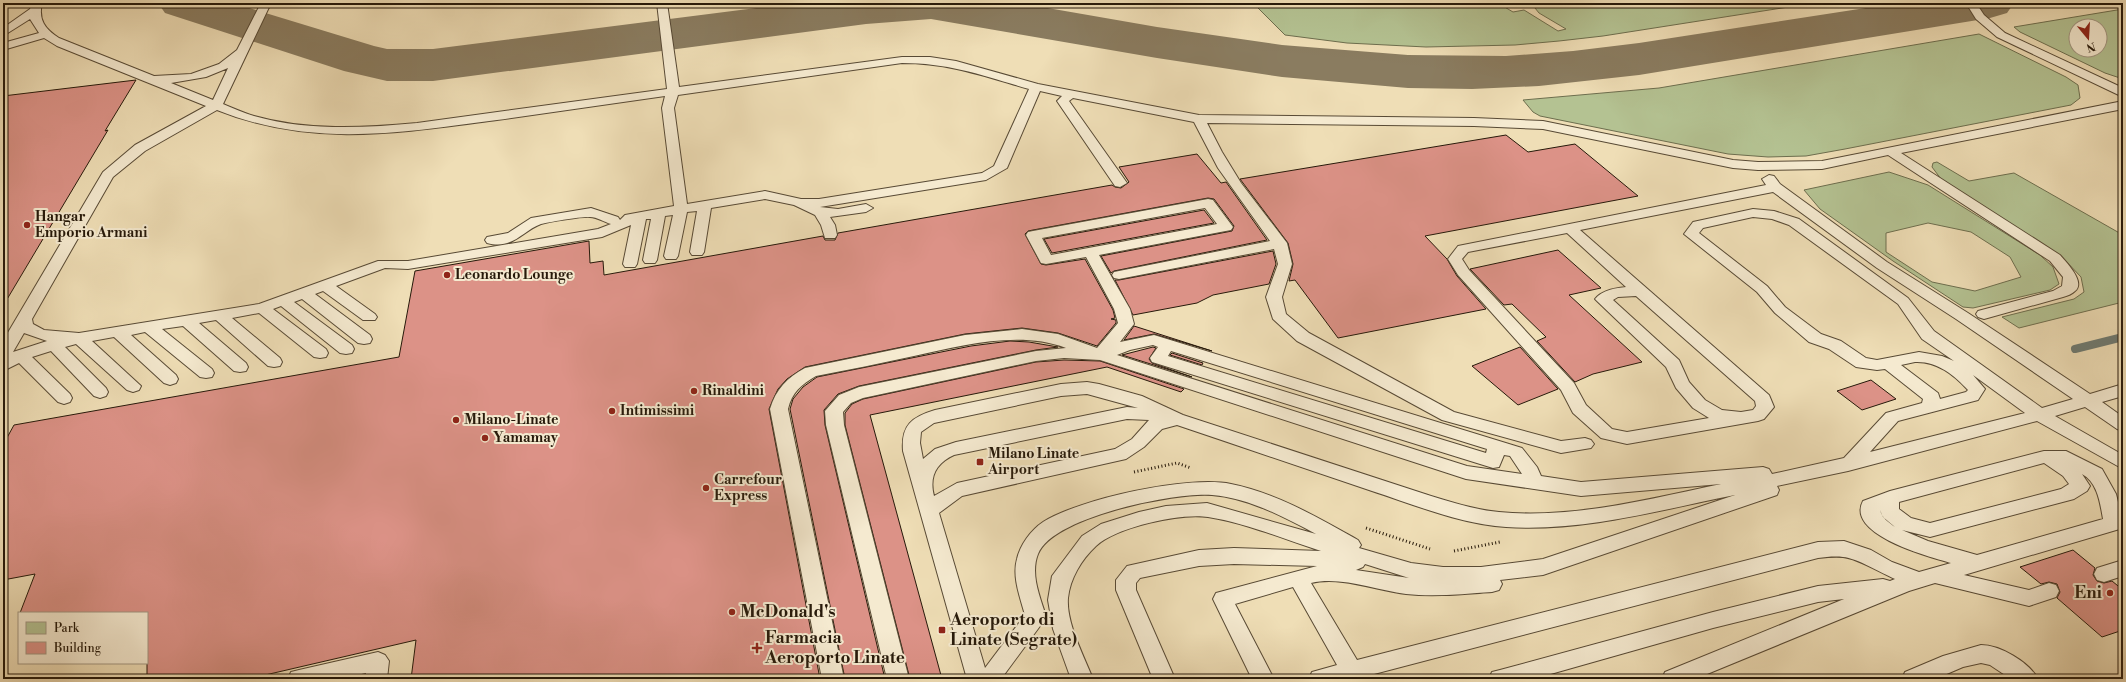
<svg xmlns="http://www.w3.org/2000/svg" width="2126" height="682" viewBox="0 0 2126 682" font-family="'Libre Bodoni',serif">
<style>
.green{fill:#b4c292;stroke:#6d6e4e;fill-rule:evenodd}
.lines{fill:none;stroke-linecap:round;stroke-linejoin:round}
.stream{stroke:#6d7a72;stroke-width:8}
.taxiway{fill:#8a7c60;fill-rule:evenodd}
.building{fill:#dc9287;stroke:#26190a}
.service-casing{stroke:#584a35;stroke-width:2}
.path{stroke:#26190a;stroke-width:3;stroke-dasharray:1 2.5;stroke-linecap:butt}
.service{fill:#f5ead0;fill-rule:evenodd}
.poi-dot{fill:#8f2418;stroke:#f5ead0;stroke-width:1.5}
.labels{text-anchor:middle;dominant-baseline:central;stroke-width:4;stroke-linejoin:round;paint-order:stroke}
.poi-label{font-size:14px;font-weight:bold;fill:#26190a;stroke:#f5ead0;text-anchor:start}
.near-poi-label{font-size:17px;font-weight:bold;fill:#26190a;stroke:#f5ead0;text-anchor:start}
</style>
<rect width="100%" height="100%" fill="#efdeb6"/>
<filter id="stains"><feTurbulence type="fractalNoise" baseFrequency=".005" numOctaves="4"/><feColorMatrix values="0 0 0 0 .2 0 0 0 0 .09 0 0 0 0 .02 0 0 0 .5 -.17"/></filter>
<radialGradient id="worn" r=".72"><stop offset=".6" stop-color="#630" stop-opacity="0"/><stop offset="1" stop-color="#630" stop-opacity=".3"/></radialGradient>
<path class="green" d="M1253,3h245l15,9 11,-2 34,21 8,-2 -27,-16 -4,-5 8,-2 -5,-3h276l-211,33 -44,5 -44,4 -89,2 -79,-4 -62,-8z
M2123,9v70l-18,-6 -85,-41 -6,-5zM2076,26h24v24h-24z
M1979,34l87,43 12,8 2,13 -9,7 -226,44 -39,7 -38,1 -40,-3 -188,-38 -7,-4 -10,-12 136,-12z
M1937,162l32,19 45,-8 109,62v67l-104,26 -17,-11 72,-18 10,-7 -3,-15 -18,-19 -122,-79 -9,-12 1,-4z
M1889,172l39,13 112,70 13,12 6,17 -9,6 -77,18 -10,-1 -70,-46 -73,-52 -16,-19zM1928,223l43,9 39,25 11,20 -46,14 -43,-9 -46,-30v-19z"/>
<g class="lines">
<path class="stream" d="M2075,349l48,-12"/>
<path class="taxiway" d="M158,3h75l141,43 13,3h46l363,-46h223l138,24 125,18 126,10 98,1 67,-5 66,-8 259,-40h116l-7,10 -17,5 -351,57 -100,11 -67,3 -64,-1 -126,-11 -125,-19 -226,-39 -65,5 -433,57h-46l-43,-10 -179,-58z"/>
</g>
<path class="building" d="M136,80l-31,51 3,-1 -105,176v-210z
M1506,135l22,17 47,-8 63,52 -213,40 22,23 10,17 29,33 -148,29 -43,-58 -6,1 4,-17 -5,-21 -48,-64z
M1197,154l24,29 5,-1 41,58 -153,31 -3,2 -10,-17 131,-25 2,-5 -20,-27 -6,-1 -175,32 -5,1 -3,3 16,30 5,1 39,-6 28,51 2,8 -4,1 5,1v3l-19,23 -39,-13 -36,-5 -57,6 -160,33 -18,12 -9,10 -9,20 51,270h-409l5,-39 -168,39h-101v-66h-127l15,-39 -32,6v-135l11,-20 385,-68 16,-86 174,-30 1,22 13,-2 1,14 219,-39 2,4h10l3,-7 274,-48 3,2 6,1 8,-6 -10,-15z
M1204,210l10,13 -162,30 -8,-14z
M1558,250l43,38 -32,7 73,67 -49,12 -18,8 -38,-41 9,-4 -34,-33 -8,1 -34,-36z
M1273,251l3,13 -7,20 -56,11 -16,8 -64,12 -18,-35h4z
M1134,326l78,25 -58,-17 -30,6z
M1010,341l19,1 29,5 -22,3 -177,36 -21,8 -14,16 1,15 60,254h-40l-55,-270 3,-10 10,-12 14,-10 154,-31z
M1153,347l3,1 -7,11 3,4 40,14 -70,-22z
M1520,347l38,42 -40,16 -46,-39z
M1172,353l31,10 -1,2 -32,-10z
M1064,360l36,1 84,28 -3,3 -74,-25 -237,48 72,264h-32l-65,-254v-12l7,-9 11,-5 173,-37z
M1871,380l25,19 -34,11 -25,-19z
M2073,550l22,18 -2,7 4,6 7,2 8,-2 11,9v40l-21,7 -45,-39 3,-6 -3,-8 -8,-2 -8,2 -21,-17z"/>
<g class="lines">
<g class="service-casing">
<path id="service" d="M32,3h10c-4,17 3,26 17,35l95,38 37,-2 28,-10 18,-14 24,-47h10l-48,101c10,4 21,9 31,12 52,15 110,12 163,7l250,-34 -10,-86h10l12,84 223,-30h28l26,4 82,23 161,31 275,3 69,3 190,39 25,2 64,-1 301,-60v8l-222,44 159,102c6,7 26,27 15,36 -3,3 -8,5 -12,6l-79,22 -6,-2 -2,-3 2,-3 75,-20 9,-5 1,-9 -13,-16 -162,-106 -66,14 -64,1 -25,-2 -190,-39 -69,-3 -267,-3 15,29 19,31 46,60 5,21 -10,33 4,17 23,19 145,79 107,29 24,-3 6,2 3,4 -3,4 -30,5 -119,-33 -145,-79 -24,-22 -7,-22 12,-33 -4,-15 -155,30 -5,-1 -2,-3 2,-3 5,-1 151,-30 -52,-73 -24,-46 -121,-24 -4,3 58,82 -7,4 -5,-1 -58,-85 5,-5 -22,-5 -33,77 -21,12 -166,27 18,2 28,-5 7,4 -7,4 -36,5 5,8 2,10 -2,3h-10l-4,-13 -6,-10 -21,-10 -29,-6 -54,9 -7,44 -2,3h-10l-2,-3 7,-41 -10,1 -9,44 -2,3h-10l-2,-3 9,-41 -8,1 -8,44 -2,3h-10l-2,-3 8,-41h-5l-9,45 -2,3h-10l-2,-3 8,-39 -29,12 -194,32 -23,-1 -49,18 39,28 2,3 -2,3h-12l-40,-29 -8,3 55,41 2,4 -2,4 -6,1 -6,-1 -56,-44 -8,3 58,43 2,4 -2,4 -6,1 -6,-1 -59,-47 -8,3 53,40 2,4 -2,4 -6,1 -6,-1 -55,-44 -27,5 48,40 2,4 -2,4 -6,1 -6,-1 -52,-46 -17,3 47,40 2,4 -2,4 -6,1 -6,-1 -51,-45 -21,3 50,40 2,4 -2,4 -6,1 -6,-1 -55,-45 -14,3 45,40 2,4 -2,4 -6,2 -6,-2 -50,-46 -22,4 49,45 -2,4 -6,2 -6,-2 -51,-46 -11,3 41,41 2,4 -2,4 -6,2 -6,-2 -43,-45 -19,6 38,37 2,4 -2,4 -6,2 -6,-2 -39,-39 -16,8v-30l100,-169 32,-27 71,-39 -149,-60 -13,-8 -41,12v-7l36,-10 -9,-14 -27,17v-8l27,-19zM902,63c48,0 82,13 127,26l-35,77 -12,7 -163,26h-18l-36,-8 -78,13 -13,-96 4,-13zM228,68l-15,32 -42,-17 35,-6zM665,96l-3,12 12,98 -49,9 -5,5 -2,-3 -27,-9 -60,10 -23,15 -21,4 -2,3 2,3c26,7 35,-12 54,-19 7,-2 43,-8 49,-7 7,0 14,5 21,7l-13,5 -190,32h-30l-119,43 -180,29 -35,-3 -11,-6 -1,-5 81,-142 32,-26 72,-41c95,38 181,23 280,10 56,-8 112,-16 168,-24zM24,333l23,8 -34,11z
M1966,3h10l8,12 21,18 118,55v9l-126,-60 -21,-18z
M1769,175l5,1 6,8 107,78 81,51 122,81 33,-10v12l-21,6 21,15v14l-6,-2 -32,-22 -30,9 68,39v14l-86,-48 -189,50 -71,15 2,4 -2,5 -234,80 -43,5 2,4 -3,6 -7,2c-29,2 -58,5 -86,2 -31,-4 -65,-18 -95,-11l46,77 461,-118 26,-1 27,9 21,12 27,10 32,-9c-21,-6 -106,-28 -88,-62l27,-10 154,-40h22l36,18 14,25 5,20h2v14l-159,47 65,15 20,-7 7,2 3,6 -3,6 -27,9 -94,-23 -26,8 -214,88h-33l3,-7 179,-73 -26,3 -105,26 -180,51h-44l3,-7 8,-2 213,-58 105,-26 65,-7 7,2 5,-2c-14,-6 -38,-21 -52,-22 -8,-1 -17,0 -25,1l-463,121h-46l3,-7 25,-7 -44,-78 -58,17 39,75h-22l-39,-80 3,-6 101,-27 -83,-2 -35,2 -59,12 -4,5v7l39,89h-22l-37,-89v-10l11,-14 72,-16 35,-2 87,3c-37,-12 -75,-28 -113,-34 -28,-4 -91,10 -112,29 -15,14 -26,33 -28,52 -2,25 16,58 25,81h-22l-18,-50 -5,-29 4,-24 30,-40 19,-12 38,-12 27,-6 41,-3 109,31c-32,-17 -67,-36 -104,-39 -37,-3 -160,22 -174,59 -8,20 2,43 8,62l-3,6 -42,57h-34l-64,-228c-2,-26 9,-34 32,-41l126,-26 26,-2 12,2 43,12 41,19 245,80c23,7 47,15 71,17 74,7 150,-13 222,-28l-140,12 -115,-17 -366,-119 -36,-2 -28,3 -173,37 -12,5 -8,9 1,13 65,254h-22l-61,-254 -1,-14 14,-16 20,-8 177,-36 30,-3c-48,-18 -104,-2 -152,8 -33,7 -66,14 -98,20 -15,9 -24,16 -28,33l56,270h-22l-52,-270c6,-20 17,-31 35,-41l160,-33 57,-6 36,5 39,14 21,-25 -4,-14 -28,-52 -40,7 -5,-1 -15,-28 2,-3 5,-1 175,-32 5,1 20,27 -2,3 -132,25 31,54 4,15 -14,18 34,-7 368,113 15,19 4,9 40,6 182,-15 6,2 3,5 72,-16 42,-45 36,-10 1,-4 -38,-30 -8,1 -21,-3 -27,-18 -20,-7 -34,-29 -18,-21 -73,-58 9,-12 60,-13 21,2 25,8 109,79 26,33 108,77 31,-9 -117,-80 -79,-51 -104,-76 -193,38 189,165 5,12 -10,12 -6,2 -131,23 -26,-6 -28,-25 -12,-23 -103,-115 -10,-16 10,-13 308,-61 -4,-6zM1205,208l12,16 -166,31 -9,-17zM1753,217l19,2 17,6 109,79 24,35 32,22 -12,-5 -23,-4 -42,8 -11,-2 -25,-17 -20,-7 -36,-27 -18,-21 -68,-53 4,-5zM1567,233l59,54c-10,1 -24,3 -31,12l3,3 68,65 10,21 17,20 16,10 -82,14 -15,-3 -26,-24 -12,-22 -105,-113 -7,-11 6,-7zM1636,296l119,105 1,5 -3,4 -12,2 -19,-2 -17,-10 -16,-18 -10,-22 -66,-60 5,-3zM1153,345l5,2 -8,11 2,4 341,106 6,-1 5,-12 6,1 12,18 -55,-8 -350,-111 13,-5zM1171,351l316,98 -1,4 -318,-97zM1915,362c22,-1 39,13 53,28l-2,2 -26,7 -2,-6 -37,-28zM1973,375l52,38 -155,39 28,-31 80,-21 7,-11zM1087,394l51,14 -11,-1 -171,35 -21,7 -12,10 -3,-16 1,-11 13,-9 127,-27zM1127,419l22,1 -17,19 -17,10 -158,34 -23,13c-5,-19 2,-33 20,-41zM1177,425c65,22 130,44 195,66 43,14 88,33 134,36 77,5 154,-17 229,-32l-192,64 -62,8h-38l-32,-4 -52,-15 2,-3 -3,-5c-41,-23 -82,-47 -127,-56 -42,-9 -152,15 -188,38 -12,8 -23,23 -26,37 -5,18 3,38 8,56l-40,53 -46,-155 23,-17 164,-37 18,-12 18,-18zM2044,463l19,13 6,8 -8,5 -131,34 -19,-5 -12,-9v-7zM2082,474c16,9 18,29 21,45l-126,36 -49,-14 -26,-11 28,7 144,-38 13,-8 3,-5zM1880,510l3,7 12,10c-7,-5 -13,-9 -15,-17zM1365,564l44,14 -53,-8 7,-3z
M2123,560v16l-19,6 -7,-2 -3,-6 3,-6z
M1981,645c19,0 48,17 57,34h-27l-21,-14 -9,-2 -18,4 -28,12h-33l3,-7 38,-16z
M378,652l7,3 4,6 -2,18h-22l1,-6 -27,6h-51l3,-7 8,-2z"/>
</g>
<path class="path" d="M1134,472l43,-9 14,5
M1366,528l64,21
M1454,551l46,-9"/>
<use href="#service" class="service"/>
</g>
<g class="poi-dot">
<circle cx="27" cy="225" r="4"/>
<circle cx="447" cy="275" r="4"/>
<circle cx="694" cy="391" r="4"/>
<circle cx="612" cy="411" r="4"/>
<circle cx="456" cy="420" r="4"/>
<circle cx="485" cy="438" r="4"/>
<rect x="976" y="458" width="8" height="8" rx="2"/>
<circle cx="706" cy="488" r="4"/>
<circle cx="2110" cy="593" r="4"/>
<circle cx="732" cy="612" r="4"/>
<rect x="938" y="626" width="8" height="8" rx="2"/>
<path d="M755 642h4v4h4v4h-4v4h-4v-4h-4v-4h4z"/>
</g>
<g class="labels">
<g class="poi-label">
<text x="35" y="217">Hangar<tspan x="35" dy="16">Emporio Armani</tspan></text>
<text x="455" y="275">Leonardo Lounge</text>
<text x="702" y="391">Rinaldini</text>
<text x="620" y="411">Intimissimi</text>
<text x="464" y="420">Milano-Linate</text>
<text x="493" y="438">Yamamay</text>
<text x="988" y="454">Milano Linate<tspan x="988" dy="16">Airport</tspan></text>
<text x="714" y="480">Carrefour<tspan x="714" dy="16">Express</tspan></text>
</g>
<g class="near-poi-label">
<text x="2102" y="593" text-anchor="end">Eni</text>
<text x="740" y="612">McDonald's</text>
<text x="950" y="620">Aeroporto di<tspan x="950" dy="20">Linate (Segrate)</tspan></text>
<text x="765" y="638">Farmacia<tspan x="765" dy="20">Aeroporto Linate</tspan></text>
</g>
</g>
<rect width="2126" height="682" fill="none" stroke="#efdeb6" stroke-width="16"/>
<rect x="4" y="4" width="2118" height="674" fill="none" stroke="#26190a" stroke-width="2"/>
<rect x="8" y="8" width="2110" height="666" fill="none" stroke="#26190a"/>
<rect x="18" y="612" width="130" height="52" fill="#f5ead0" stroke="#a29681"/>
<rect x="26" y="622" width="20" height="12" fill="#b4c292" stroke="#a29681"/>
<text x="54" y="632" font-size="12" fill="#26190a">Park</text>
<rect x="26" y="642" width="20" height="12" fill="#dc9287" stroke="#a29681"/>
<text x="54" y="652" font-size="12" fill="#26190a">Building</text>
<g transform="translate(2088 38) rotate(162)"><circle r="19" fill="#f5ead0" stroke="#a29681"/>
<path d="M0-3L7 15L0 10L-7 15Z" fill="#8f2418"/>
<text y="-6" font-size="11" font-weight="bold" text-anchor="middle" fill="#26190a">N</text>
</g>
<rect width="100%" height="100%" filter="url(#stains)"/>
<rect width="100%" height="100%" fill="url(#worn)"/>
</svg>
